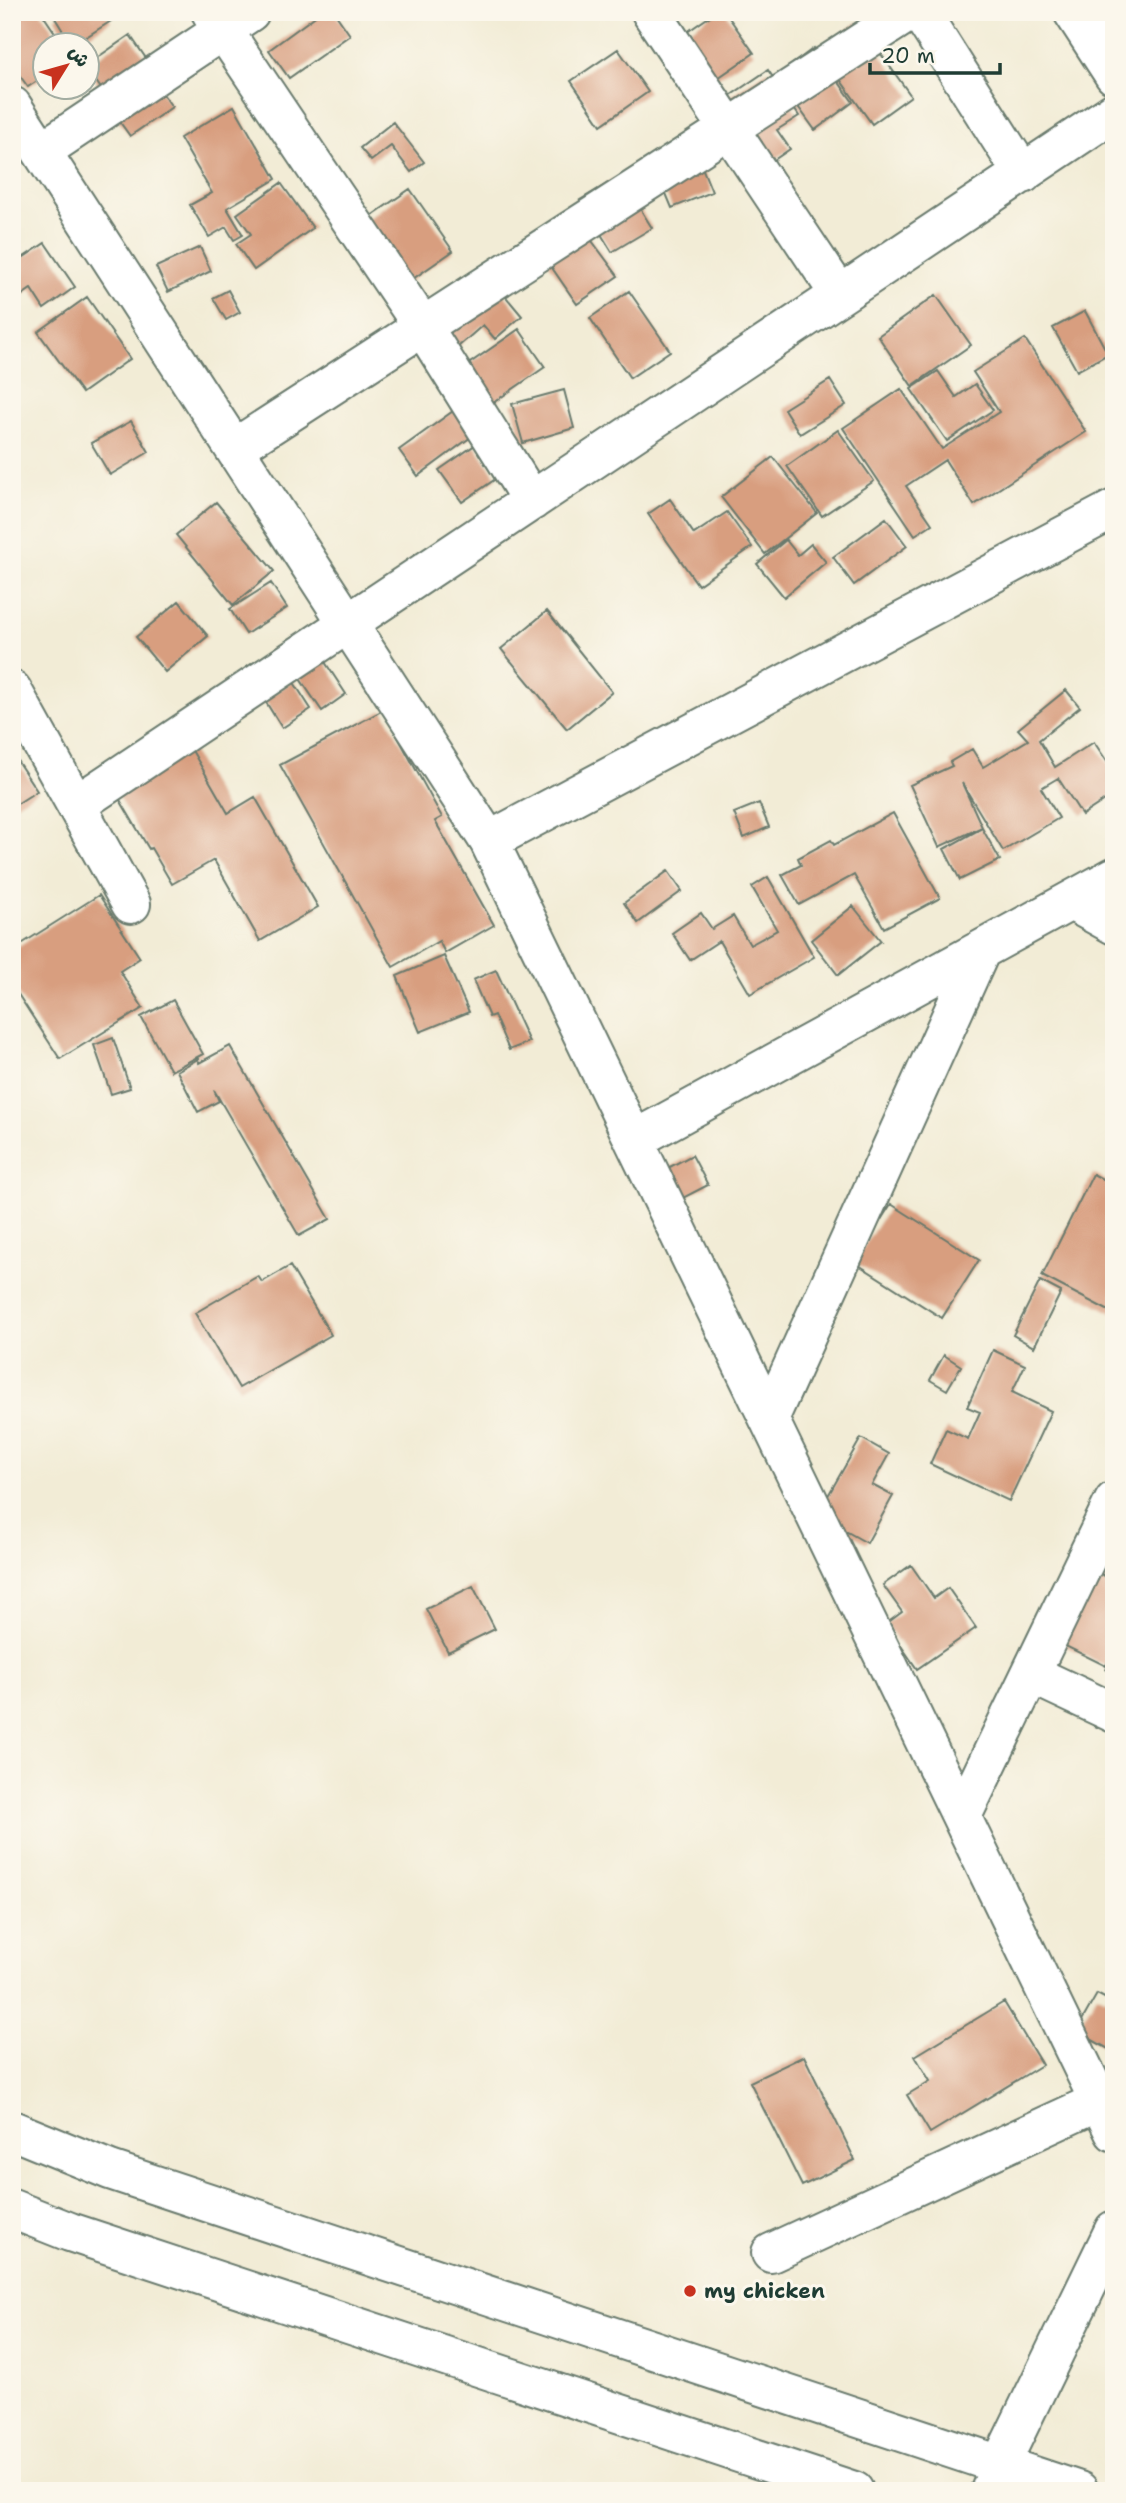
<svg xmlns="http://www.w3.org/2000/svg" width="1126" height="2503" viewBox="0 0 1126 2503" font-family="'Shantell Sans','Playpen Sans Arabic',sans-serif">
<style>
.building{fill:#d89e7f}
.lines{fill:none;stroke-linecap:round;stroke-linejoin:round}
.minor-casing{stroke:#697a6d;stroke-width:42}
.minor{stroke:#fff;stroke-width:38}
.poi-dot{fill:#c8321e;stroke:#fbf7ec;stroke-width:2.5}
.labels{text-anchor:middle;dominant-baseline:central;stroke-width:6;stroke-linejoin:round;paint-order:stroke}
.poi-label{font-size:21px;font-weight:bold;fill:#1f3d34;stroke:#fbf7ec;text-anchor:start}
</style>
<rect width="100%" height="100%" fill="#fbf7ec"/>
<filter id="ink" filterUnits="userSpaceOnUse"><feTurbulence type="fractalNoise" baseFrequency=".0143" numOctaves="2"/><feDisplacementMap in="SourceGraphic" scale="14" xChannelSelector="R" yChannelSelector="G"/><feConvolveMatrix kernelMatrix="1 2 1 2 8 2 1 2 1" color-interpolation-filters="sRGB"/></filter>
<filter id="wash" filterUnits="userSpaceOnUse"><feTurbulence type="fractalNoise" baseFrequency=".00686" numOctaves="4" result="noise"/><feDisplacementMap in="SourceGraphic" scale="28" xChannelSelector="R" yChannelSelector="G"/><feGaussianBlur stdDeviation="1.57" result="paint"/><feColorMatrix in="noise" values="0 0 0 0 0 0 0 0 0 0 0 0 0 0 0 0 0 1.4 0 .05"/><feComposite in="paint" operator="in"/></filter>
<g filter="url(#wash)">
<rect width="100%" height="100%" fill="#f2ecd6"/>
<g id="blocks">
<path class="building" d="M12,12h29l23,34h-18v29l-18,12 -16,-22z
M64,12h41l6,9 -39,25 -17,-28z
M321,12h13l16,23 -61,43 -20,-28z
M716,12h9l29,41 -45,31 -32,-45z
M858,22l53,74 -39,28 -53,-74z
M130,35l24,35 -44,32 -22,-33v-5z
M814,48l39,54 -38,28 -39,-54z
M618,49l30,43 -47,33 -30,-44z
M768,70l31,46 -22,14 13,19 -25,17 -44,-64z
M154,81l18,26 -42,29 -18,-25z
M234,106l42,73 -49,29 16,27 -9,5 -8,-13 -17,10 -19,-32 22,-12 -32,-55z
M393,122l31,40 -13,10 -20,-26 -20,15 -11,-13z
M693,145l19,47 -40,16 -19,-46z
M620,176l32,52 -40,24 -32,-52z
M281,183l32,45 -59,42 -18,-26 15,-10 -14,-20z
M410,189l43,62 -49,34 -43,-62z
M578,222l40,54 -41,28 -38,-55z
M45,243l30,44 -31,22 -13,-20 -19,13v-37z
M200,247l11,24 -43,21 -12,-25z
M482,268l40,48 -27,23 -12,-14 -32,28 -27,-33z
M228,290l12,22 -14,8 -13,-22z
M629,291l41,60 -40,27 -40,-60z
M936,295l35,50 -59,41 -34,-50z
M87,297l43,62 -48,34 -44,-61z
M1085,311l23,43 -31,17 -24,-43z
M519,329l26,38 -61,42 -27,-37z
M1025,339l61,93 -112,73 -29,-45 -39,26 26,38 -17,11 -72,-107 58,-39 41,60 57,-37 -26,-40z
M938,371l18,26 19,-13 18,26 -46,31 -36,-52z
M830,380l16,25 -46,29 -16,-25z
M564,390l10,38 -51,15 -11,-39z
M456,409l19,25 -57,42 -19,-26z
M131,421l18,31 -39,23 -19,-32z
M838,430l36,51 -52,35 -35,-50z
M475,445l22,33 -35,24 -23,-32z
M773,457l44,56 -52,41 -44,-57z
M670,499l24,35 33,-22 25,35 -54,38 -50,-71z
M216,502l58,69 -41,34 -57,-70z
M886,518l21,28 -53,39 -21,-28z
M786,540l12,15 13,-11 15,18 -42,35 -27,-33z
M271,583l16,25 -41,26 -16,-25z
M179,601l29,35 -43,36 -29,-35z
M547,611l65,81 -45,37 -66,-80z
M321,656l25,38 -24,17 -26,-38z
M293,681l18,28 -29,19 -18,-29z
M1066,690l14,17 -41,33 16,27 39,-25 20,30v22l-32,21 -24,-37 -17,10 18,30 -56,33 -41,-68 20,44 -43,20 -29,-62 42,-19 -2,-4 22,-13 11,18 45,-27 -10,-11z
M383,710l59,107 -7,4 59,104 -49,28 -6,-12 -46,26 -113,-202z
M186,740l42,73 27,-16 63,110 -58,34 -46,-81 -42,24 -21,-36 -2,1 -39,-66z
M12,753l25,38 -25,16z
M759,803l10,24 -25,11 -10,-25z
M893,813l47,85 -56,30 -30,-53 -55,30 -17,-30 19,-10 -3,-7 33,-18 3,5z
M982,828l18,32 -40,20 -16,-31z
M668,871l14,20 -44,32 -14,-20z
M768,877l46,80 -64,37 -31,-53 -29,19 -18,-27 29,-20 11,16 21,-13 17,29 27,-15 -25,-43z
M99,895l41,63 -20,13 23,37 -83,51 -48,-74v-35z
M853,906l28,35 -43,34 -27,-35z
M444,956l25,56 -49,20 -23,-56z
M496,970l33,72 -20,8 -15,-35 -5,2 -16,-37z
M173,1000l30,54 -32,17 -30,-54z
M113,1038l17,50 -19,6 -17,-49z
M230,1046l100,173 -31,17 -85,-146 5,11 -21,11 -21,-41 21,-12 1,4z
M692,1155l16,30 -27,14 -15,-30z
M1093,1174l21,11 -1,128 -71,-37z
M891,1204l88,56 -37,58 -88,-56z
M290,1266l41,69 -92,53 -44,-75 63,-37 4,6z
M1040,1281l21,11 -27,55 -21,-12z
M993,1350l32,15 -13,27 39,19 -42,90 -79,-37 16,-35 22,10 12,-27 -13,-5z
M944,1355l17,11 -14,24 -17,-10z
M861,1438l28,16 -17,31 21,11 -26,47 -50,-28z
M911,1565l23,33 14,-10 28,40 -59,41 -31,-45 16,-12 -19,-27z
M1096,1572l18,8v69l-8,17 -65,-32z
M473,1586l22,43 -47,23 -22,-43z
M1114,1655v20l-8,-5z
M1097,1994l17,9v49l-38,-21z
M1004,2002l38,63 -112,68 -23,-38 23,-14 -15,-25z
M804,2056l51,104 -53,26 -52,-104z"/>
</g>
</g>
<g filter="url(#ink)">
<use href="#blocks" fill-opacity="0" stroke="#697a6d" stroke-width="2"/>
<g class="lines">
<g class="minor-casing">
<path id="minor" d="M211,12l212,315 109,174
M651,12l189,283
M920,12l103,162
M1073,12l41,63
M12,106l477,735 625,1291
M42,151l208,-139
M235,448l674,-436
M12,690l119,214
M76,805l1038,-693
M489,841l625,-332
M1071,901l43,24
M634,1140l480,-263
M769,1419l212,-469
M1031,1674l83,39
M962,1816l152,-315
M12,2130l98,40 969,321
M12,2209l58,23 784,259
M771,2253l329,-152
M990,2491l10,-26 114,-235"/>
</g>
<use href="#minor" class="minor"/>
</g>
</g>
<circle class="poi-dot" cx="690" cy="2291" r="7"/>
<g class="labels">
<g class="poi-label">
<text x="704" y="2291">my chicken</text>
</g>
</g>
<rect width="1126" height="2503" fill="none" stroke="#fbf7ec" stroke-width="42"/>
<g transform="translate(66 66) rotate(53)"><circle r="33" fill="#fbf7ec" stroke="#a3ada2" stroke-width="2"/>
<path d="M0-5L12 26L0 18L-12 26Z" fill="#c8321e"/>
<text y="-10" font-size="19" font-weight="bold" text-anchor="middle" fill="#1f3d34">ش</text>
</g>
<path d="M870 63v10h130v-10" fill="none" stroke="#1f3d34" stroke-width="3.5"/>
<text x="881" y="63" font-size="21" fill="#1f3d34" stroke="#fbf7ec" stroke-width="5" paint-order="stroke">20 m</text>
</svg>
